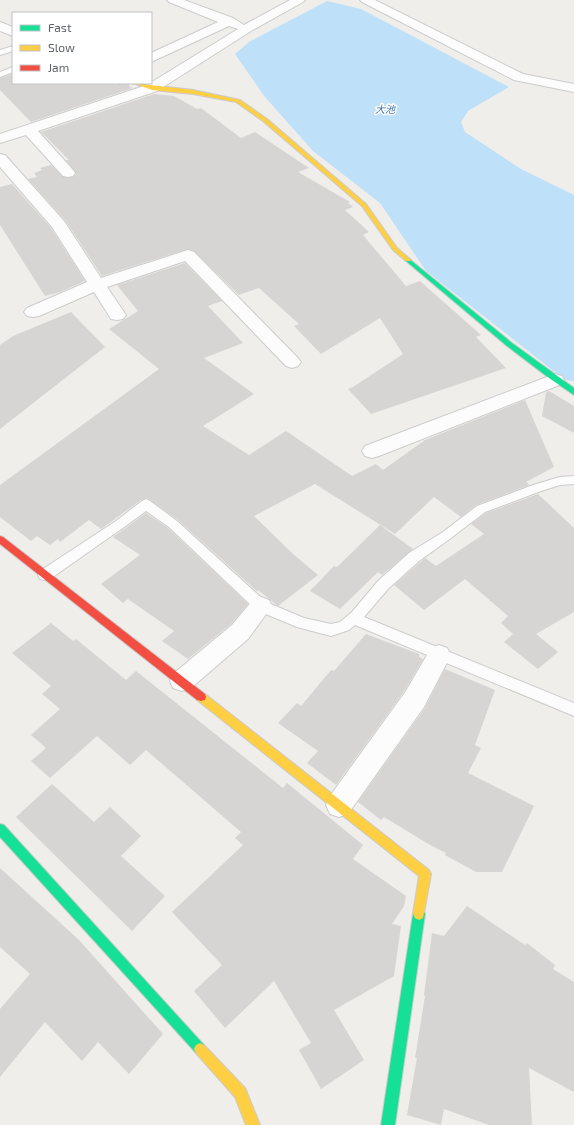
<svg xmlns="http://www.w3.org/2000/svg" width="574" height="1125" viewBox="0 0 574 1125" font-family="'Exo 2','Noto Sans JP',sans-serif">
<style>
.water{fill:#bfe0f9}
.building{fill:#d6d5d3}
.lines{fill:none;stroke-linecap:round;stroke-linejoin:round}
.lane-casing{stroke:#cbcccc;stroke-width:2}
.street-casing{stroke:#cbcccc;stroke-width:2}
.fast-casing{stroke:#cacacb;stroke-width:2}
.slow-casing{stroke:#cacacb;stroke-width:2}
.jam-casing{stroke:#cacacb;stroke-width:2}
.lane{fill:#fdfcfc;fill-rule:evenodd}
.street{fill:#fdfcfc;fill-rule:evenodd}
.fast{fill:#16e098;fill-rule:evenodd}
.slow{fill:#ffcf43;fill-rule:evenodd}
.jam{fill:#f24e42;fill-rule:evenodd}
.labels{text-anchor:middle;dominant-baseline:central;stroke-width:3;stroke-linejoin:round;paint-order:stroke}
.far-water-label{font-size:10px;font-style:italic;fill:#4174aa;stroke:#fff}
</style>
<rect width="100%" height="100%" fill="#efeeea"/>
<path class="water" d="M327,1l34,8 148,78 -41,24 -7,11 4,10 56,37 53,26v186l-9,-1 -139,-109 -46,-68 -67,-52 -48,-54 -30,-43 14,-12z"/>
<path class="building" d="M13,74v9h98l4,2 5,-2h8l2,4 3,1 -102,34 -31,-32v-12z
M154,94l20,2 23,13 4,-1 40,30 14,-6 54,36 -11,4 52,30 -2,1 5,4 -8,3 24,22 -6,3 43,51 14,-5 61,54 -5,2 30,31 -135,46 -23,-25 5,-2 50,-33 -23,-36 -59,36 -27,-28 5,-2 -40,-36 -20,7 -45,-44 -6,-2 -86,27 -37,-56 -37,-41 9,-2 -3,-4 8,-3 -2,-2 11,-3 12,12h10l3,-3 -10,-14h3l-28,-28z
M12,184l39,44 34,53 -25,11 -15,4 -45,-71v-38z
M185,263l37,38 -14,5 35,37 -39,15 50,36 -51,32 46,29 37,-24 66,45 24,-12 7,6 42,-30 100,-40 29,67 -28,15 3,3 -53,20 -15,12 -27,-20 -39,37 -80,-50 -61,32 39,38 25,21 -40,31 -20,-16v2l-80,-72 -31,-22 -6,2 -40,29 -12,-9 -29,22 -2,-3 -8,6 -13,-9 -6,5 -31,-24v-32l159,-116 -50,-40 29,-18 -21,-26z
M71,312l34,35 -105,82v-84l13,-9z
M549,391l25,15v27l-32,-17 4,-24z
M538,494l36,34v84l-38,22 22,18 -20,17 -34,-27 9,-8 -12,-11 7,-7 -43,-37 -41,31 -30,-25 31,-27 11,8 48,-32 -13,-10 15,-11z
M146,513l22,15 80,76 -17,20 -43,35 -26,-18 12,-10 -46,-32 -5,4 -22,-19 39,-29 -27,-18z
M380,525l33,24 -31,26 -4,-3 -38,37 -30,-18 24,-25 3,1z
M51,623l22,18 3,-2 50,41 10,-9 147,117 4,-5 76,62 -10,14 53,37 -2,10 -12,18 9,2 -7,50 -60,34 30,50 -43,29 -22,-39 12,-7 -37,-62 -49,47 -31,-37 28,-26 -50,-53 71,-67 -8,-7 6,-6 -95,-82 -16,15 -33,-29 -47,42 -19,-17 15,-13 -15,-13 29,-26 -18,-15 9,-8 -39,-33z
M366,634l53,20v3l4,2 -18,31 -69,95 -29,-22 11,-12 -40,-28 19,-20 4,3 30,-36 3,1z
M445,669l50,21 -20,55 6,3 -13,25 66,33 -32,66h-26l-31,-17 1,-2 -16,-8 -46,-28 -3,3 -23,-18 67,-94z
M52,784l42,38 16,-15 31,29 -20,20 44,40 -33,35 -116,-114z
M0,868l79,72 84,94 -34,40 -31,-32 -16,19 -37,-39 -45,55v-68l30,-35 -30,-27z
M467,906l58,39 2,-2 28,22 -2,4 21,13v110l-45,-24 3,57h-43l-45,-16 -3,16 -34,-10 10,-57h-2l10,-62 -1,-1 8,-62 12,3z"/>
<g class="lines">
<g class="lane-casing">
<path id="lane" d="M13,46v5l-13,4v-5z
M13,67v5l-13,5v-5z
M574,476v8l-14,1 -19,6 -56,21 -34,26 -32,23 -31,28 -24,28 210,86v13l-219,-91 -6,5 -18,6 -34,-9 -41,-17 -87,-83 -23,-16 -22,16 -74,52 -5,1 -5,-1 -2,-4 2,-4 76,-50 26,-20 4,-2 4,2 27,20 89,81 38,16 27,6 9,-2 12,-10 26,-31 31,-28 34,-21 34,-26 56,-21 27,-8z"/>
</g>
<g class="street-casing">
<path id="street" d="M167,0h17l49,18 11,7 46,-25h15l-2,2 -52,29 -94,60 -119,40 35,39 2,3 -2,3 -5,1 -5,-1 -37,-41 -26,8v-9l147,-49 91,-56 -9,-3 -78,36v-9l67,-31 -49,-20z
M360,0h15l148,74 51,10v8l-60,-12 -152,-78z
M0,22l13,5v9l-13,-5z
M0,154l5,1 59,66 37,57 81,-26 6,-2 6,2 104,106 3,4 -3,4 -6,2 -6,-2 -101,-105 -78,26 19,28 -3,4 -6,1 -6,-1 -17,-27 -55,24 -6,1 -6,-1 -3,-4 3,-4 60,-26 -35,-55 -52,-60z
M555,374l7,2 2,4 -2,4 -183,72 -7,2 -7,-2 -3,-5 3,-5z
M261,597l8,3 3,6 -24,33 -57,49 -9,3 -9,-3 -3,-7 3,-7 59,-49 21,-25z
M439,645l8,3 4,7 -27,52 -76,107 -9,3 -9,-3 -4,-9 4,-9 76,-105 25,-43z"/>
</g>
<g class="fast-casing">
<path id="fast" d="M408,258l104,85 62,45v7l-25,-17 -42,-32 -101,-85 -1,-1z
M0,824l4,1 200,220 2,4 -2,4 -4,2 -4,-2 -196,-216z
M419,908l4,2 2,4 -30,211h-14l32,-211 2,-4z"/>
</g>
<g class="slow-casing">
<path id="slow" d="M133,83l60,7 47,10 27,19 99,85 31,44 14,12 -1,1h-4l-13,-11 -31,-44 -99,-85 -27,-19 -43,-8 -41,-4z
M201,693l4,1 224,176 2,4 -8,44 -4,2 -4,-2 -2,-4 6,-38 -222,-176 -1,-3 1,-3z
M200,1043l4,2 41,43 15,37h-14l-11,-28 -39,-44 -2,-4 2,-4z"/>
</g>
<g class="jam-casing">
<path id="jam" d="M0,536l3,1 202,157 1,3 -1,3 -4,1 -4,-1 -197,-156z"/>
</g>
<use href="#lane" class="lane"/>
<use href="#street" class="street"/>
<use href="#fast" class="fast"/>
<use href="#slow" class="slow"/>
<use href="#jam" class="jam"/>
</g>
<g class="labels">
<g class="far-water-label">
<text x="385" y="109">大池</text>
</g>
</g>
<rect x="12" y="12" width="140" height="72" fill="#ffffff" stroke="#bfc1c3"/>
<rect x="20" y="25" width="20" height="6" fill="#16e098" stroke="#bfc1c3"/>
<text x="48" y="32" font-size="12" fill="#5f6368">Fast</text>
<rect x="20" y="45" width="20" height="6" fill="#ffcf43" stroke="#bfc1c3"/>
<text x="48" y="52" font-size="12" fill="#5f6368">Slow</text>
<rect x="20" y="65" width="20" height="6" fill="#f24e42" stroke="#bfc1c3"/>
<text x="48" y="72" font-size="12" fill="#5f6368">Jam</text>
</svg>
